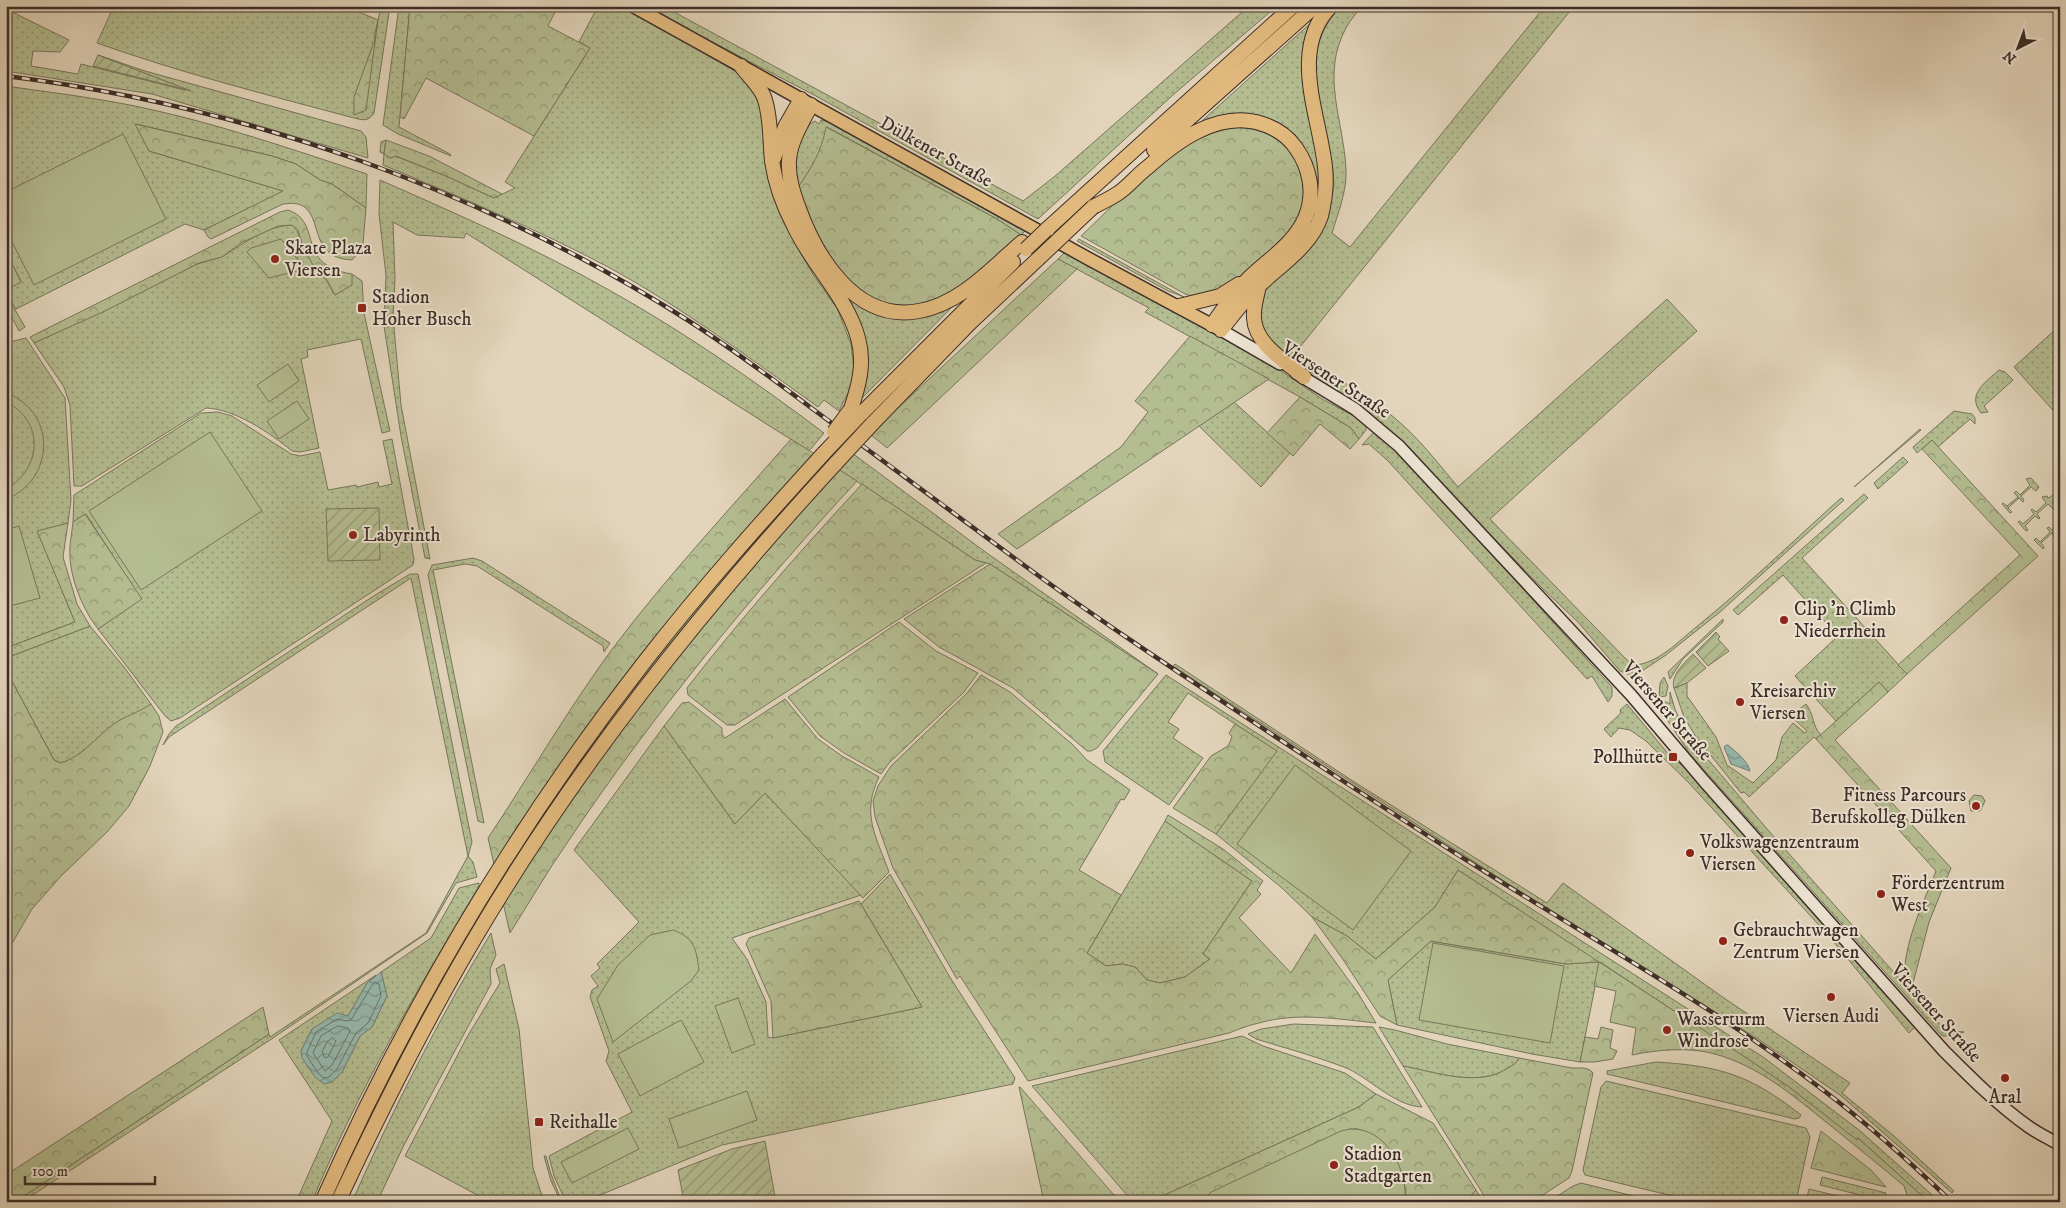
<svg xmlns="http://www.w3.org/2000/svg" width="2066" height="1208" viewBox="0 0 2066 1208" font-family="'IM FELL DW Pica',serif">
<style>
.grass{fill:url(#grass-dots);stroke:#78765c}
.forest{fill:url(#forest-crowns);stroke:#78765c}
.garden{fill:url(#garden-furrows);stroke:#78765c}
.pitch{fill:#b4bd91;stroke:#78765c}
.water{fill:url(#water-waves);stroke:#728178}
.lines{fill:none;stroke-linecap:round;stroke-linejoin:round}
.shore{stroke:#6a746b;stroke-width:1}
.secondary-casing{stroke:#3d2e28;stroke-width:14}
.primary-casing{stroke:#3d2e28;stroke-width:15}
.highway-casing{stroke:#3d2e28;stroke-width:16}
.secondary{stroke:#ede4d3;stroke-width:11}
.primary{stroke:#e2ba7e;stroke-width:12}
.highway{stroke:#e2ba7e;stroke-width:14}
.rail-casing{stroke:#3d2e28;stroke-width:4.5}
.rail{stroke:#ede4d3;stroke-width:2.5;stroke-dasharray:8;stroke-linecap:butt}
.highway-bridge-casing{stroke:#3d2e28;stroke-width:16;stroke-linecap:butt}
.highway-bridge{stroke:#e2ba7e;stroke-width:14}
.poi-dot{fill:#8f2418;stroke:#ede4d3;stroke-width:2}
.labels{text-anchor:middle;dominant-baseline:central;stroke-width:4;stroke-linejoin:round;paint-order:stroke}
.street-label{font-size:19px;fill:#3d2e28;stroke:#ede4d3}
.poi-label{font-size:19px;fill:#3d2e28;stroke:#ede4d3;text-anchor:start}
</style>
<defs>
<pattern id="grass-dots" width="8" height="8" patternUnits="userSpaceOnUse" patternTransform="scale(1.25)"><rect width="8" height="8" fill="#b4bd91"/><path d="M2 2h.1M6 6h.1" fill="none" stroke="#949a76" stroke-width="1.8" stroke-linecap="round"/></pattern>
<pattern id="forest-crowns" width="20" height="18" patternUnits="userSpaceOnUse" patternTransform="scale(1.25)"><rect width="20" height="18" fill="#b4bd91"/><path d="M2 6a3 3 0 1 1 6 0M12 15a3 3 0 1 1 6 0" fill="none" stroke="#949a76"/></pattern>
<pattern id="garden-furrows" width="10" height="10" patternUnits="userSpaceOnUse" patternTransform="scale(1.25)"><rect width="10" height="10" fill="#b4bd91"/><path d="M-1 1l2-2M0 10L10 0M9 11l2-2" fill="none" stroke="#949a76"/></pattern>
<pattern id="water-waves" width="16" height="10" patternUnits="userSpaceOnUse" patternTransform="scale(1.25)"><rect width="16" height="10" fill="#96b9ae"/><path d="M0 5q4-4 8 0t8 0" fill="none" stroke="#7c978e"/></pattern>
</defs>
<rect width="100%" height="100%" fill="#e3d5bc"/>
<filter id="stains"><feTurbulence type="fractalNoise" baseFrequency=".004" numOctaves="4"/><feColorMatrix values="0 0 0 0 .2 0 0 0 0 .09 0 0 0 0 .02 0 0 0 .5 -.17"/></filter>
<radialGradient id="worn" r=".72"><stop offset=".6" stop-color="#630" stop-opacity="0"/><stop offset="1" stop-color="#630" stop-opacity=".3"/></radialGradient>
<path class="grass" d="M114,6h231l33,14 3,-14h9l-16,107c-6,9 -11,7 -20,5 -86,-23 -173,-45 -257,-75z
M399,6h11l-11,121 51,27 1,2 -53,-22 -15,-9z
M598,6h24l111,64 14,10 12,14 19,113 16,35 20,34 23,32 14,36 3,24 -3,19 -12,24 -15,-11 -6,7c-67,-48 -135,-99 -208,-139 -73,-39 -150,-71 -227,-103l1,-11 -4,-2 1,-10 5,-2 -2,14 7,4 4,-2 51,20 48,22 21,-10 -10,-6 85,-134 -11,-6z
M643,6h20l360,195 31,-24 195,-171h28l-103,88 -136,125 -224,-124z
M1340,6h22c-5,7 -12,14 -16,22 -26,48 -2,92 0,142 1,21 -8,43 -14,63l18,14 195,-241h29l-278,346c37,25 79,46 111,77 19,18 35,39 51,58l209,-188 30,32 -207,188 135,139c6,6 11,8 20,5 19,-6 35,-23 50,-35 51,-41 98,-87 146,-130l3,2 -124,112 -54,43 -27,18 -9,2 -10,-4 -42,-49 -35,-33 -149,-154 -43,-34 -62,-41 -26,-27 -5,-30 5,-12 53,-51 8,-14 5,-14 5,-27 -1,-14c-6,-39 -26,-94 -13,-131 4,-13 12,-23 20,-34z
M6,9l63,31 -9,12 -27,-1 -2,15 47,8 3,-10 104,26 -87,-35 47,16 216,60 5,6 2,21 -216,-64 -146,-23z
M1314,20l-5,25 14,155 -22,43 10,-71 -48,-52 -69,8z
M6,86c34,5 68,9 102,15 88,15 174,45 259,73l-1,34 -34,-24 -12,-4 -24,-16 -24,-8 -136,-32 13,27 135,40 -80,39 -19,-6 -169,85 -10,-15v-4l15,-9 -15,-29z
M821,120l8,2 197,108 -5,5 -24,-16 -170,-92 -4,19 -12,22 -14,21c-1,-11 -4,-23 -2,-34 2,-11 9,-30 20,-34l4,3z
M780,160h3l29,85 73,68 77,-16 -103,104 5,-37 -81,-173z
M380,180c77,34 155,68 229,110 75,42 146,91 215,143l-15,18 -343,-218 -2,5 -47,-3 -24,-13 2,56 -2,39 8,88 29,154 -5,-1 -24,-122 -17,-110 2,-51 -7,-61z
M292,225c8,7 7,15 13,24 10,16 21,30 30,46l16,-10 1,-11 10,7 2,32 26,118 -8,2 -21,-94 -54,11 1,7 -7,2 18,89 -19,4 -8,-1c-22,-18 -57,-42 -86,-43l-124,78h-8l-4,-81 -6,-18 -30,-44c54,-25 108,-51 161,-78 9,-4 20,-5 28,-9 22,-13 43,-30 69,-31z
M1079,239l105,58 -16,-6 -91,-50z
M1065,252l215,118 42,29 41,22 3,4v5l-7,9 -8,-11 -51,-31 -155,-85 4,-4 -91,-49z
M2060,319v99l-46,-51 43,-39 -3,-3z
M26,338l39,60 6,102 -3,23 -30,9 37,90 -69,26v-305z
M1999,370l6,2 8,8 -29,26 4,6 -7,1c-15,-19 5,-31 18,-43z
M1234,402l56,51 -29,34 -62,-61z
M1954,411l18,3 3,4v6l-5,-5 -32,28 -6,-7 -15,13 -4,-6z
M218,412l14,4 59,38 9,2 20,-4 8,38 28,-5 1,2 21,-5 1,5 13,-3 -9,-43 9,-2 22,120 -1,6 -233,153 -9,3 -6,-5 -67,-87 43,-30 -55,-85 -13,8 1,-27 127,-82z
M1920,429l1,1 -67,57z
M1375,431l10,6 227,250v9l-4,6 -16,-26 -5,3 -199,-218 -19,-17 -7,1z
M852,453l132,98 174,123 -168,-110 -15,-4 -137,-91z
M1903,457l5,5 -30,27 -4,-6z
M2031,478l8,9 -3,4 -5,-4 -10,9 3,4 -1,2 -4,-4 -11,10 4,4 -2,1 -8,-9 1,-1 4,3 11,-9 -4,-4 2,-2 4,4 10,-10 -4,-6z
M2059,490l1,12 -7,7 -5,-5 -11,10 3,4 -1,1 -4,-3 -10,10 3,4 -2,1 -8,-9 2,-1 3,3 11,-10 -3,-4 1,-1 4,3 10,-9 -4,-6 5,-1 2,2z
M1864,494l4,4 -66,60 105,116 -19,18 -9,-10 -43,39 -41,-45 43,-40 -55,-61 -45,40 -5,-5z
M2060,524v2l-6,6 3,3 -2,2 -3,-4 -11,10 3,4 -1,2 -9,-9 2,-2 4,4 10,-10 -3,-4 2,-1 3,3z
M473,558l9,3 128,82 -6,9 -1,-6 -126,-80 -12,-2 -32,6 51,253 -6,-2 -50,-246 4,-10z
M410,574h8l54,268 -4,14 5,6 4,15 -21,6 -29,50 -157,107 -248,162h-7l254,-168 1,3 156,-104 42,-77 -57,-278 -242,159 -6,8 6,-11 7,-8 196,-129z
M1723,619v3l-40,37 -13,20 -2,-7z
M90,626l34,41 27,37 -13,9 -18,8 -49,39 -10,3 -7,-3 -48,-90v-12z
M1175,664l181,119 191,120 16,-20 158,113 129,87 -8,10 52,43 60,55 -2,2 -112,-98 -82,-56 -253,-157 -332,-216z
M1166,675l597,382 96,73 81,72h-11l-71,-64 -1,3 -68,-54 -189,-125 -20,100 -48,-8 -135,-29 -9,-45 43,-39 135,23 32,-2 -140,-92 -23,37 -59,52 -29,-23 -35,-19 -30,-29 -66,-54 60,-83 -88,-58 -20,29 11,7 -6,9 30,20 -34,47 -64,-43 -2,-11z
M1664,677l4,9 -2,10 -7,1 1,-14z
M1687,683v13l29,41 11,28 26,18 23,-23 6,-23 11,-14 12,10 2,-2 -14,-13v-4l13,-10c8,10 6,22 15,31l-5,4 -2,-2 -65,60 -5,-5 -3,1 -45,-56 -12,-20 -10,-29z
M1670,692l5,17 8,18 11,16 74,87 177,200 19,2 -13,4h-9l-252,-282 -26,-39 -5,-12 5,-2 6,3z
M1627,704l43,52 19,15 139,155 87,101 -6,6 -81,-98 -139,-152 -43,-42 -16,-11 -11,-2 -8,9 -7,-8 17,-16 -1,-3z
M664,726l71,98 30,-31 96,102 -129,43 15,21 19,43 2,35 5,1 149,-31 -61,-103 29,-30 61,105 64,99 -2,6 -291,61 -139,57h-17l-12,-26 -5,-20 83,-44 -26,-51 3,-10 -19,-54 2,-7 6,-4 -7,-10 9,-8 -3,-4 42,-42 -65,-72z
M1165,821l87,60 -49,73 7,5 -25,18 -25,6 -13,-3 -12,-13 -13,-3 -16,2 -19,-13z
M479,883v3c-61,102 -122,206 -167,316h-16l36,-81 -53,-81 97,-65 -9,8 -19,33 -36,13 -11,22 41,21 18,-36 12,-9 15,-31 -6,-24 50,-34 28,-50z
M491,933l5,22 -6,14 1,15 -87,161 -27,57h-25c41,-93 86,-182 139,-269z
M504,964l15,65 14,139 11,34h-54l-85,-46 62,-119 33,-54 -4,-14z
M1294,1024l79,3 49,80c-28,-1 -53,-30 -78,-40 -29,-11 -59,-19 -88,-28l-8,-5 13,-5z
M1379,1027l16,3 52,14 72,14c-2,5 -6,7 -11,10 -29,20 -73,4 -105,-2z
M1242,1036l21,10 82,27 31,21 -17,13 -210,95h-16l-101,-116z
M1656,1062c65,4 94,13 145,53l-2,3 -4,1 -188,-45v-3z
M1606,1081l200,47 4,9 -14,65h-98l-113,-27 -2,-5 18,-83z
M544,1156h2l5,18 11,28h-1l-10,-21z
M1822,1177l64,16 -2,8 -64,-16z
M1476,1190l7,12h-18z"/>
<path class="forest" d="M410,6h148l-10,20 42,22 -56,88 -108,-58 -22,41 -4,-2z
M378,20l-12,90 -12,5v-18l21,-58 -1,-1z
M135,124l137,32 24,8 24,16 12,4 34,24 -3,36 -2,6 -9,10c-53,-2 -20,-64 -69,-56l-72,35 -3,-2 -4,-7 79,-39 -134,-40z
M826,127l171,92 24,16c-12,12 -24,27 -38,38 -11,10 -29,18 -43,24 -17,7 -37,12 -56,7 -44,-13 -72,-77 -87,-115 15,-22 24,-36 29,-62z
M1236,127c22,2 40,7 54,25 13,17 17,40 10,61 -9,24 -58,70 -81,79 -11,4 -23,6 -34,2l-104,-58c45,-42 91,-98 155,-109z
M386,140l43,16 73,38 -8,4 -48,-22 -50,-20 -5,2 -7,-4z
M288,210c36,12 6,55 64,64v11l-17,10 -10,-19 -7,-2 -15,-27 -5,-17 -6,-5 -14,1 -37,17 -19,14 -23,6 -94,48 -71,32 -4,-6 250,-125z
M6,252l15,30 -15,8z
M1058,259l19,10 -190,179 -17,-14z
M6,294l19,33 -6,4 -13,-25z
M1190,336l79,43 -252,170 -19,-15 123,-87 27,-35 -13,-11z
M1300,397l51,31 8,11 -9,10 -30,-25 -27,32 -26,-23z
M791,439l66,42c-105,114 -204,233 -290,362 -20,29 -38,60 -57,90l-22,-95c42,-63 80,-129 125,-190 55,-73 118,-140 178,-209z
M1932,440l106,116 -131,118 -9,-9 122,-110 -98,-106z
M862,484l113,76 11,3 -251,162h-8l-39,-30 -1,-7c55,-71 114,-138 175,-204z
M85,514l57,85 -44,30c-15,-19 -27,-49 -28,-72 -1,-12 2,-24 3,-35z
M68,523l-5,34 14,47 13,22 -84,32v-10l69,-26 -38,-91z
M990,564l168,110 -61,74 -6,3h-4l-74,-63 -74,-41 -35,-28z
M899,622l37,29 42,22 -14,19 -75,71 -8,11 -37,-21 -24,-17 -32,-39z
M6,670l48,90 6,3c24,-6 39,-31 60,-43 11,-6 19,-8 31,-16l8,12 4,16 -13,34 -21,40 -22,26 -46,44 -29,33 -26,45z
M981,675l29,17 62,52 15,16 43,30 -6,10 -3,-1 -42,71 42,25 -34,58 19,13 16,-2 13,3 12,13 13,3 25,-6 25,-18 -7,-5 49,-73 -87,-60 3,-6 55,34 40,32 -6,9 4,4 -22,24 52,55 24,-39 43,59 18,30c-38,-4 -79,-11 -117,0 -10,2 -20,6 -30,10l-201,48 -68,-105 -3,3 -64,-111 -18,-51 -2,-16 5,-15 13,-20 76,-73z
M1879,682l9,10 -53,48 116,128 -22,54 -18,69 -7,-8c-1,-39 18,-77 32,-112l-120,-132z
M785,699l33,40 24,17 37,21c-18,37 -3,59 10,95l-26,26 -98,-105 -30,31 -71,-98 18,-23 7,-1 33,26v6l3,4z
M1235,724l42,27 -61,83 -43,-26 38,-52 17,-10 4,-9 -3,-4z
M1458,870l296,193 35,24 68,53 1,-2 71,64h-11l-10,-4 -4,-12c-22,-19 -45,-37 -68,-56 -38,-30 -76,-65 -125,-77 -24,-6 -55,-3 -79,2l4,-27 -26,-6 6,-31 -22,-5 5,-24 -33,2 -135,-23 -43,39 9,45 -17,-9 -38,-58 -30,-41 35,19 29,23 59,-52z
M859,901l63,106 -149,31 -2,-37 -25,-57 3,-6z
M263,1007l6,27 -254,168h-9v-27z
M1601,1027l12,3 -3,18 7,3 -4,8 -18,3h-15l5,-25 13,2z
M1519,1058l53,10h12l6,2 3,3 -21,98 -3,7 -37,24h-44l-85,-136c32,6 76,22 105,2 5,-3 9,-5 11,-10z
M1019,1087h1l100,115h-76z
M1376,1094l57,29 43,67 -11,12h-60l1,-14 -40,-56 -9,-3h-7l-147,70 -2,3h-52l210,-95z
M1821,1131l50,39 15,17 -75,-19z
M1581,1183l77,19h-110l25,-16z
M1809,1189l54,13h-57z"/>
<path class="garden" d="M98,55l93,36 -98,-25z
M379,508l1,52 -52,1 -2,-52z
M1716,632l4,5 -2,2 11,12 -21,15 -12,-14z
M1693,654l13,14 -19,15 -13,5c-4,-12 11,-26 19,-34z
M765,1141l11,61h-92l-6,-32 54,-21z"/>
<path class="pitch" d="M123,134l43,85 -132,66 -28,-55v-38z
M281,239l22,27 -2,4 -32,8 -22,-26 4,-4z
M288,364l11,17 -30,21 -12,-17z
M6,392c10,5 18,10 25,18 25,30 11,76 -25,89v-10c36,-20 39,-68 0,-87z
M297,401l12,18 -30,20 -12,-18z
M210,432l52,79 -121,79 -52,-79z
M19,526l21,72 -34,9v-77z
M1295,765l116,86 -58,79 -116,-86z
M1974,795l8,1 3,5 -5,10h-9l-2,-10z
M673,930c22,8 23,19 26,40l-8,11 -78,61 -16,-43 21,-34 32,-30z
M1433,943l131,23 -14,77 -131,-23z
M738,998l17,46 -23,9 -17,-47z
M681,1020l23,42 -64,34 -22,-42z
M747,1091l10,29 -78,28 -10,-29z
M628,1128l11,21 -67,34 -11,-21z
M1350,1129c36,-2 58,41 55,73h-204l10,-10 130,-61z"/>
<path class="water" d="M1726,745h2c8,7 20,16 22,26l-19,-7 -7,-17z
M381,972l6,24 -15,31 -12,9 -18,36 -10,10 -8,2 -9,-7 -13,-19 -1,-7 11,-22 25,-16 11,3 19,-33z"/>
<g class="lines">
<path class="shore" d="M375,982l4,2 2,12 -13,27 -12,10 -19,36 -8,8 -5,1 -6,-5 -11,-17v-4l9,-20 21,-13 10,2 4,-1 20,-33z
M338,1026l10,2 2,3 -18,34 -7,6 -12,-18 8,-17z
M333,1038l3,3 -8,16 -3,1 -3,-6 5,-10z"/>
<g class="secondary-casing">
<path id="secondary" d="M1221,330l59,34
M1296,373l59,36 44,37 232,249 73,86 240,270c27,27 54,54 85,76 10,7 21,12 31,18"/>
</g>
<g class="primary-casing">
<path id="primary" d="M633,6l456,253 132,71"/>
</g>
<g class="highway-casing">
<path id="highway" d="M741,66c7,10 21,22 24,34 6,19 5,41 7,61 3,21 12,46 22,65 18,39 53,71 64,112 7,25 1,47 -7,71
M811,105c-9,18 -21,36 -22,56 -1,16 4,31 9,45 18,51 58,117 121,105 41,-7 73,-43 103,-69
M1154,150l161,-144
M774,158l11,-31 16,-28
M1093,207c8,-4 16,-8 24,-13 11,-7 20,-19 31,-27 29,-26 67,-54 108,-45 16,4 31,13 40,26 14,20 19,45 10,68 -11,27 -36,42 -56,61 -14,14 -27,32 -38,48
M1046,230l247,-224
M1259,286c-2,10 -6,21 -5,32 1,26 32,44 50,59
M1179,306l41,-10 19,-12
M1221,330c13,-16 25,-33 40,-46 21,-20 51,-39 60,-68 4,-16 6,-32 4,-49 -5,-50 -37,-118 6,-161
M861,414l152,-152
M872,424l98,-101 68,-64
M322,1202c85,-192 195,-377 324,-542 56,-72 117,-140 178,-207
M338,1202c42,-90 86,-178 137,-264 101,-172 226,-328 361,-475"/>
</g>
<use href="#secondary" class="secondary"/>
<use href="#primary" class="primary"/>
<use href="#highway" class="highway"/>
<g class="rail-casing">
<path id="rail" d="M6,76c241,30 478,115 683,245 42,27 81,56 121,86 71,52 141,104 211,156 83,61 169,117 255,174 70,46 140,92 211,136 113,71 230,136 336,217 45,34 88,73 129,112"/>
</g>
<use href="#rail" class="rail"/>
<g class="highway-bridge-casing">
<path id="highway-bridge" d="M1026,249l20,-19
M1038,259l55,-52
M834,432l17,-23
M824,453l37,-39
M836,463l36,-39"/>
</g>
<use href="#highway-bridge" class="highway-bridge"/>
</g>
<g class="poi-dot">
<circle cx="275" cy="259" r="5"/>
<rect x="357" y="303" width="10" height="10" rx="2.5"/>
<circle cx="353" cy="535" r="5"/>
<circle cx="1784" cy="620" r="5"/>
<circle cx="1740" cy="702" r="5"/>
<rect x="1668" y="752" width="10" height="10" rx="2.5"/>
<circle cx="1976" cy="806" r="5"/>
<circle cx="1690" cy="853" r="5"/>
<circle cx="1881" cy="894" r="5"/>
<circle cx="1723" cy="941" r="5"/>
<circle cx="1831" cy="997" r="5"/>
<circle cx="1667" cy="1030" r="5"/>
<circle cx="2005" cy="1078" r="5"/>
<rect x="534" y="1117" width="10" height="10" rx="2.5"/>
<circle cx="1334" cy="1165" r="5"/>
</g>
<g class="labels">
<g class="street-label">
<text transform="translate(936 152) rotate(29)">Dülkener Straße</text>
<text transform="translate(1336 380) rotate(33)">Viersener Straße</text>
<text transform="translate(1667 711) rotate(49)">Viersener Straße</text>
<text transform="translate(1936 1013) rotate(48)">Viersener Straße</text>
</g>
<g class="poi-label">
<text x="285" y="248">Skate Plaza<tspan x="285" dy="22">Viersen</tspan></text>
<text x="372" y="297">Stadion<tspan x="372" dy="22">Hoher Busch</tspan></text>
<text x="363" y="535">Labyrinth</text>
<text x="1794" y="609">Clip 'n Climb<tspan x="1794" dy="22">Niederrhein</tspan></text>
<text x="1750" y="691">Kreisarchiv<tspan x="1750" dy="22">Viersen</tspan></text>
<text x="1663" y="757" text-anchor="end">Pollhütte</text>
<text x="1966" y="795" text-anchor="end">Fitness Parcours<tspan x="1966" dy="22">Berufskolleg Dülken</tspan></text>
<text x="1700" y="842">Volkswagenzentraum<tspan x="1700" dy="22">Viersen</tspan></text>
<text x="1891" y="883">Förderzentrum<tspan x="1891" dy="22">West</tspan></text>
<text x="1733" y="930">Gebrauchtwagen<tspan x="1733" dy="22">Zentrum Viersen</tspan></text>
<text x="1831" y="1016" text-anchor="middle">Viersen Audi</text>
<text x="1677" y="1019">Wasserturm<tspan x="1677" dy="22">Windrose</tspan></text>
<text x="2005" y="1097" text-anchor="middle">Aral</text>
<text x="549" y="1122">Reithalle</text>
<text x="1344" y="1154">Stadion<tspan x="1344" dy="22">Stadtgarten</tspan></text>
</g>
</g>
<rect width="2066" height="1208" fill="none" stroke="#e3d5bc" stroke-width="25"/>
<rect x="8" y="8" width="2051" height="1193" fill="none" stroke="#3d2e28" stroke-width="2.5"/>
<rect x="12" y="12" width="2041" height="1183" fill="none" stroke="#3d2e28"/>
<g transform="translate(2018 48) rotate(222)" stroke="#ede4d3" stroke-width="4" paint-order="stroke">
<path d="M0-4L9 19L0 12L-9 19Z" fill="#3d2e28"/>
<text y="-8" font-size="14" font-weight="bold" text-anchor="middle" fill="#3d2e28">N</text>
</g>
<path d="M25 1176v8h130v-8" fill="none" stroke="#3d2e28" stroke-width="2.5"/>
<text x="32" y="1176" font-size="15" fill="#3d2e28" stroke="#ede4d3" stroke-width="4" paint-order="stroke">100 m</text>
<rect width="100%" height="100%" filter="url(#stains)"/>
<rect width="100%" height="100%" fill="url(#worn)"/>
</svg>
